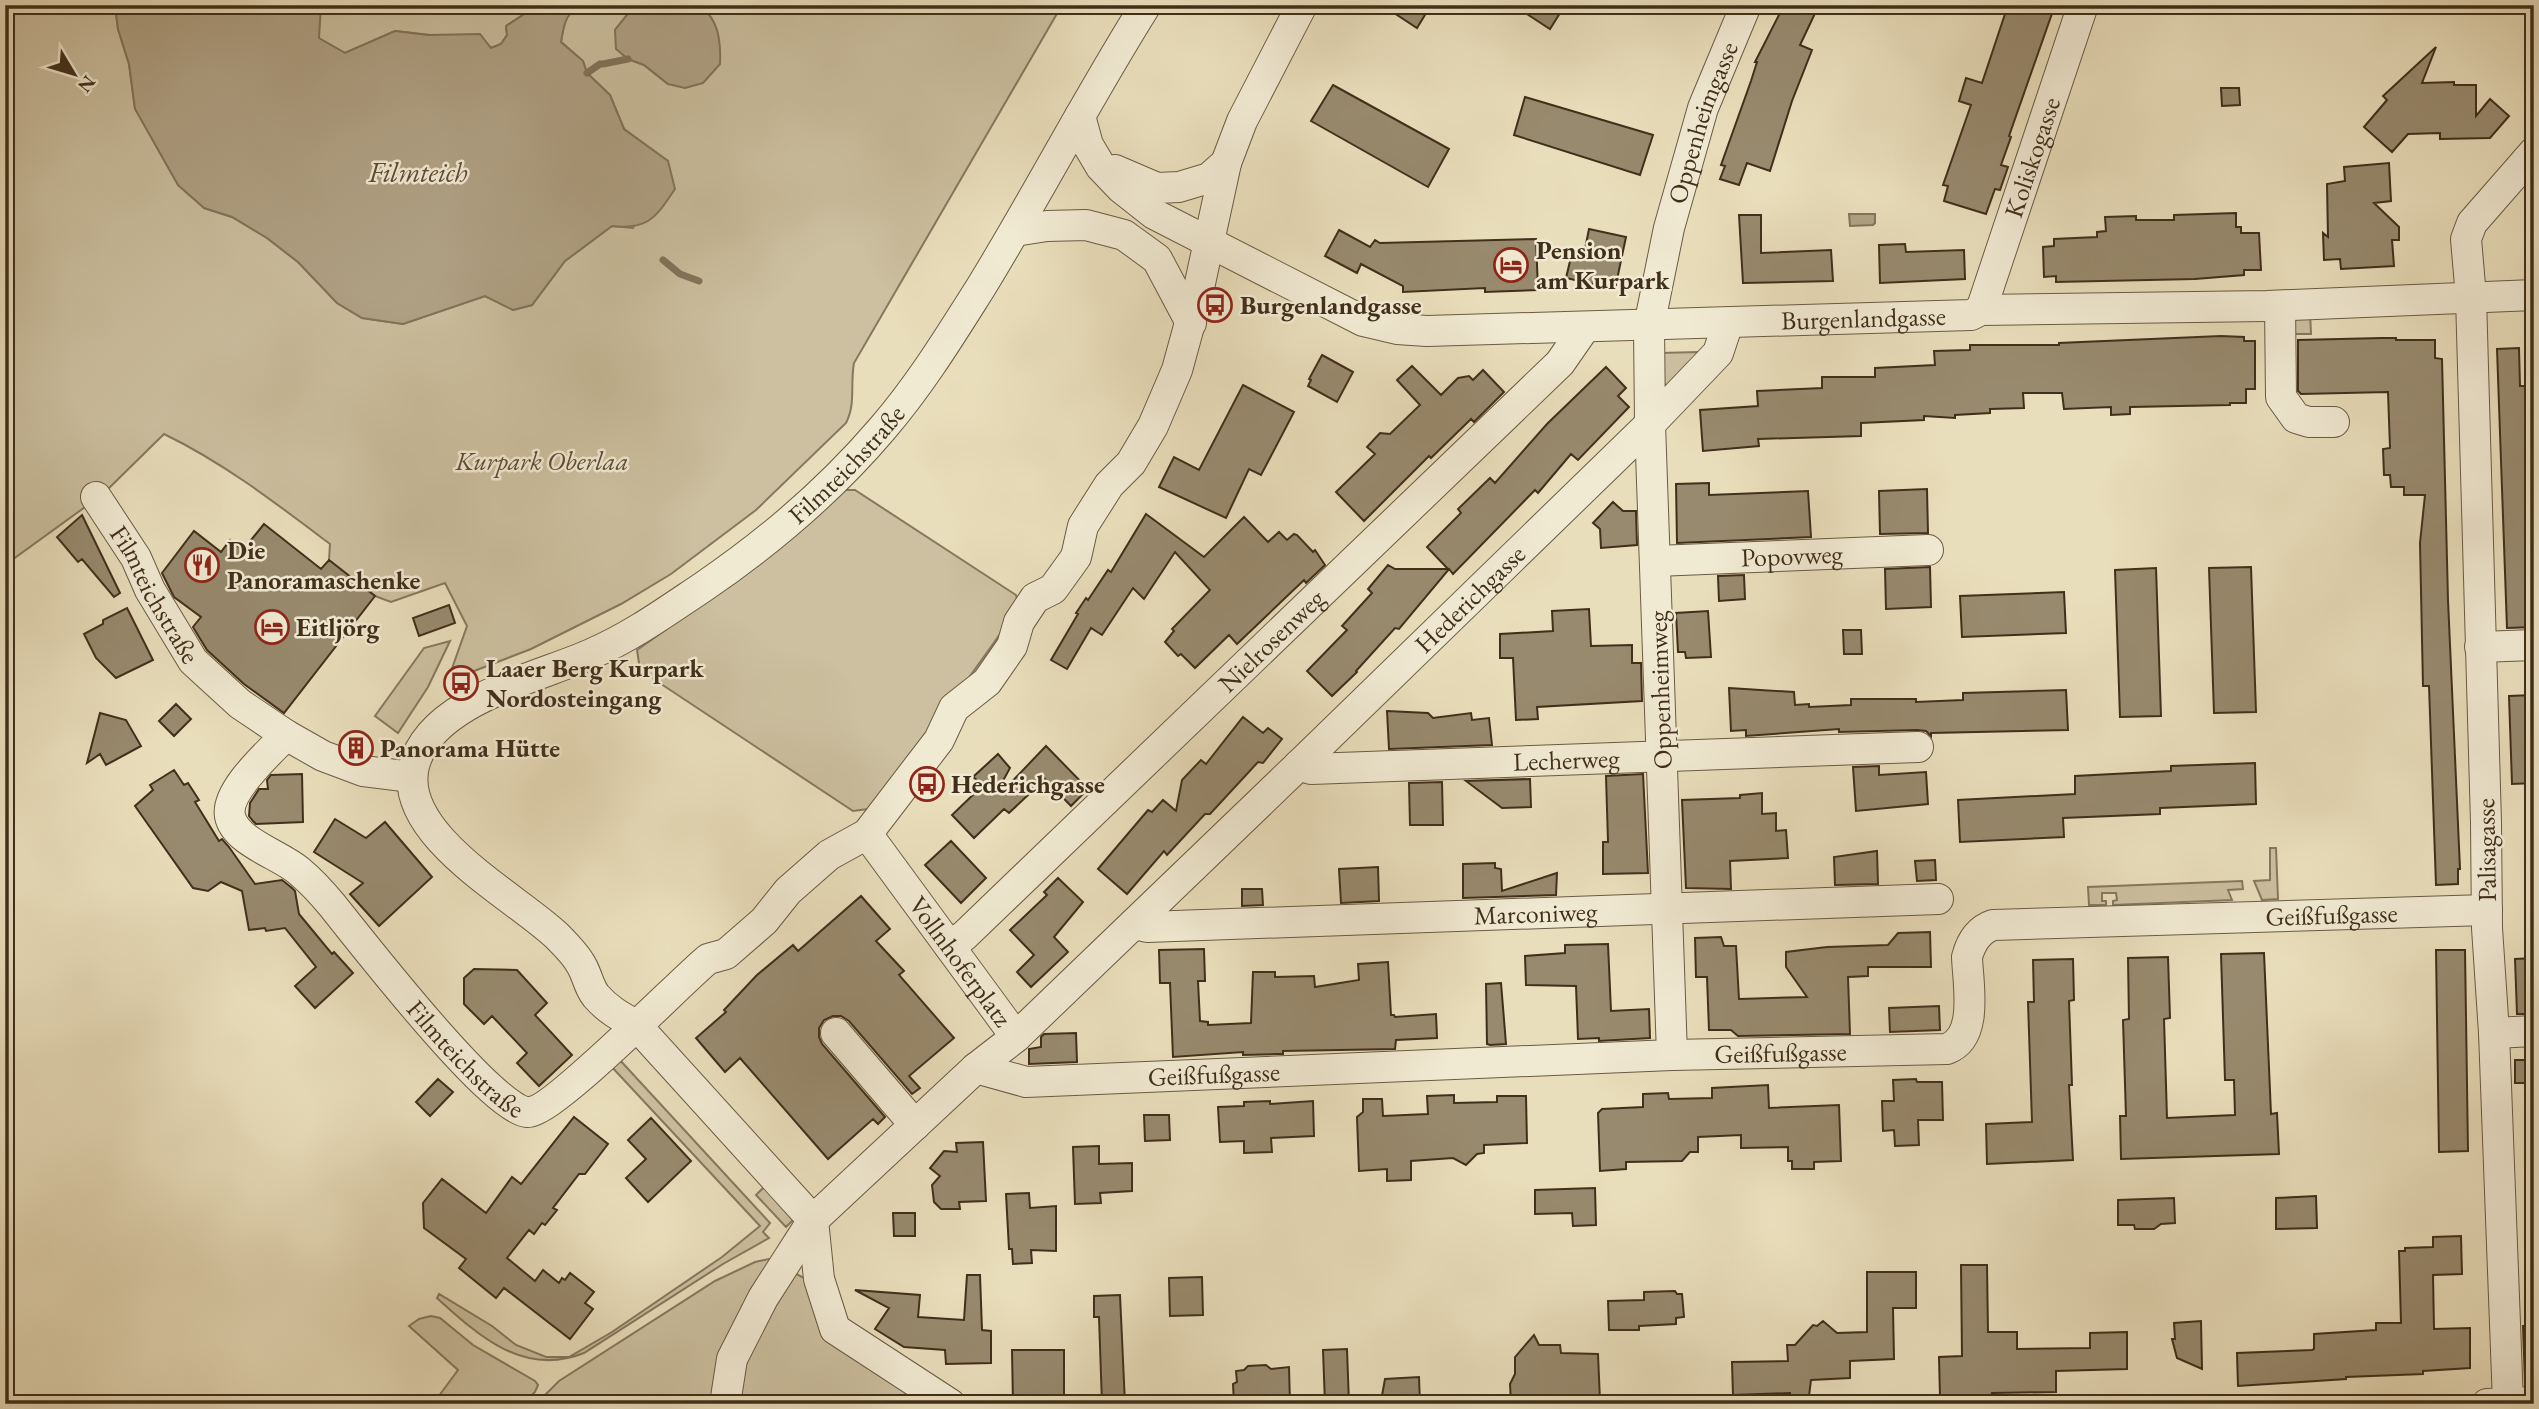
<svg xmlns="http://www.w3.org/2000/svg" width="2539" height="1409" viewBox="0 0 2539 1409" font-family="'EB Garamond',serif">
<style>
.green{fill:#ccc0a0;stroke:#86785e;stroke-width:2}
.water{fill:#b0a285;stroke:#83745b;stroke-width:2}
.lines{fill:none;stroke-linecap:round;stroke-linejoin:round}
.stream{stroke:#83745b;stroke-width:7}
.building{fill:#988a6e;stroke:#402f1b;stroke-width:2}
.minor-casing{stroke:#6a5b43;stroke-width:32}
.minor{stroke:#f1ead3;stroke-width:30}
.labels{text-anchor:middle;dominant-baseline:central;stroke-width:5;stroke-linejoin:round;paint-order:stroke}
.street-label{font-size:26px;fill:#402f1b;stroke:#f1ead3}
.poi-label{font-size:26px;font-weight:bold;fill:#402f1b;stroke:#f1ead3;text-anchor:start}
.park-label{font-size:26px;font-style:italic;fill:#5c4c36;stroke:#f1ead3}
.water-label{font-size:28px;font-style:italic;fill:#5c4c36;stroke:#f1ead3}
</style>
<rect width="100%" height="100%" fill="#e9debb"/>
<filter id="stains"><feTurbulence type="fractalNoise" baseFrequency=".00286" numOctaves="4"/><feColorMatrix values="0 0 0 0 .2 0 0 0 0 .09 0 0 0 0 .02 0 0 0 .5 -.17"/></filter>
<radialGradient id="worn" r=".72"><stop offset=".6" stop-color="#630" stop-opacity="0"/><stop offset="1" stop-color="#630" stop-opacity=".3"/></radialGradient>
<path class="green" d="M5,5h110l3,24 11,35 6,45 69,99 28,9 35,21 31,24 39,41 25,15 41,6 82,-28 28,14 19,-5 33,-44 47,-35 21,2 35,-67 -44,-32 -14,-34 -23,-22 -4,-12 -22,-19 4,-24 11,-11 59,-2 -20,25 13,29 16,6 24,19 40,-69 -12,-10h366l-208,358c-4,21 2,41 -8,60l-90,87 -85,64 -50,30 -90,45 -80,31 -1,-6 17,-48 -22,-43 -54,19 -16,-6 -46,-36 1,-16c-53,-40 -106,-81 -166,-110l-61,60 -98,71z
M321,5h217l-32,21 1,9 -6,9 -10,4 -7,-7 -89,-10 -50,22 -27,-15z
M2310,313l1,21h-18l-1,-20z
M1698,352l-1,9 -27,25 -7,-2 -3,-31z
M843,490h12l161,105 3,12c-48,69 -97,136 -151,202l-15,2 -213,-141 -3,-20 44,-31z
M450,641l-22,46 -30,46 -23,-17 49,-68z
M2270,848h6l2,51 -16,1 -8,-19 16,-1z
M2242,881l1,8 -15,1 4,10 -119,5v-4l4,-1 -1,-7h-14v8h4v4h-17l-1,-18z
M618,1058l152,165 -7,9 6,6 -46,26 -139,89c-60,24 -104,-16 -147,-55l2,-4 53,32 24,19 30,12h23l43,-25 110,-75 38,-31 -150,-161z
M768,1183l28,34 -10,10 -30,-32z
M769,1259l35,19 129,126h-397l23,-23 156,-100 40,-19z
M431,1316l9,2 33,27 62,36 3,4 -3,7 -13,12h-89l25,-34 -49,-44 10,-7z"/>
<path class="water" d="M115,5h206l-2,33 26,15 50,-22 33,4 52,-1 11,14 10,-4 6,-9 -1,-9 32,-21h49c-21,4 -23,18 -26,37l22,19 4,12 23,22 14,34 44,32 7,28c-19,28 -26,41 -63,37l-47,35 -33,44 -19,5 -28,-14 -82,28 -41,-6 -25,-15 -39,-41 -31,-24 -35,-21 -28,-9 -26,-23 -43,-76 -6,-45 -11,-35z
M635,5c12,0 52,-3 62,1 22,9 24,38 23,58l-17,19 -18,5 -17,-4 -24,-19 -16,-6 -12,-10 -1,-19z
M1849,214h26v9l-2,2 -23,1z"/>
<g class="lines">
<path class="stream" d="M603,64l25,-5
M587,73l13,-9
M663,260l17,14 19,7"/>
</g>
<path class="building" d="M1382,5h49l-14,23z
M1513,5h52l-15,24z
M1784,5h35l-19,40 12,5 -20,51 -22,70 -23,-8 -8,22 -19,-6 5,-13 -4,-1 30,-84 6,-19h-2z
M2008,5h47l-46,131 2,1 -10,28 7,2 -8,23 -5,-1 -9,25 -42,-13 4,-15 -5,-1 28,-80 -12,-4 7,-23 16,5z
M2436,47l-14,36 32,-1v3h22v31l14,-17 19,17 -19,22 -50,1v-6l-32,1 -16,18 -28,-25 23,-27 -4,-4z
M1333,85l116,64 -21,38 -117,-66z
M2221,88h18l1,17 -18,1z
M1525,97l128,38 -13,40 -126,-40z
M2389,163l2,38 -17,2 25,24v13h-7l2,26 -53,3 -1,-10 -16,1 -1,-27 5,4 -1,-53 18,-3 -1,-14z
M2236,213v14h5v6h18l2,37h-17v5l-49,4 -139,3v-6l-12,1 -1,-30 11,-1v-7l43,-2v-5l9,-1 -1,-14 31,-1v4h38v-5z
M1739,215h22v38l70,-3 2,31 -90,2z
M1589,229l37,8 -11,52 -49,-11 5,-21 12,2z
M1339,230l31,17 5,-7 5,3 156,-4 2,51 -53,2v-4l-82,4v-6l-42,-22 -4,9 -32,-17z
M1905,244l1,8 58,-2 1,29 -85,4 -1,-38z
M2221,336l23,1v4h11v48h-9v14h-16v2l-100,2v7l-19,1v-8l-47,2 -2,-16h-39l1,15 -34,1v4l-35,2v3l-31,-2v4l-63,3v13l-103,3 1,7 -56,5 -3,-41 58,-4 -1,-15 65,-3v-11h53v-9l60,-3 -1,-14 36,-1v-5h89v-2z
M2382,338h14v2h39v18l7,1 6,241 12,269h-2v15l-22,1 -7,-199h-6l-3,-143 5,-48h-21v-8h-13l-1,-12h-6l-1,-26 7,-1 -2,-56 -87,2 -3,-3v-51z
M2519,348l1,38h5v4h9v237l-27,1 -10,-279z
M1322,355l31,17 -16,30 -29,-16 3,-6 -2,-1z
M1412,366l29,29 17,-17 11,-2 4,4 10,-10 21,22 -30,30 -3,-3 -40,39 -2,-2 -65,65 -28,-29 39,-38 -8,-7 13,-14 10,1 30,-29 -23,-25z
M1606,367l20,21 -8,8 11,11 -51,53 -7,-6 -33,39 -3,-3 -82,84 -4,-5 -50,60 -4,-1 -39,43 1,1 -25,24 -25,-25 40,-41 -5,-4 30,-33 -4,-4 20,-24 7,4h53l-21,-22 34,-34 -3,-4 32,-31 5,5 52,-59z
M1243,385l51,27 -33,63 -12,-6 -23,49 -67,-31 15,-30 25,13z
M1709,483v12l99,-4 3,46 -134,6 -1,-59z
M1927,489l1,44 -48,1 -1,-43z
M1613,502l10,9h13l1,34 -36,3 -1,-19 -7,-6z
M1146,514l58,43 40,-40 24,25 11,-10 8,8 7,-6 3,1 16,17 2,-2 10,15 -19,18 -2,-3 -67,64 -8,-9 -34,33 -14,-14 -3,2 -13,-14 9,-11 -2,-2 38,-39 -35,-38 -31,47 -11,-11 -31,47 -11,-7 -24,41 -16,-9 27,-46 -2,-1 10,-15 2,2 20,-30 3,2z
M82,515l38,78 -6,4 -32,-38 -4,3 -21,-25z
M264,524l57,45 8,-9 46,36 -91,117 -40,-29 -37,-34 -14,-23 8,-10 -27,-20 -12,-24 32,-42 27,21 9,-12 13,10z
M1930,567l1,40 -45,2 -1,-40z
M2251,567l5,145 -42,1 -5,-145z
M2156,568l5,148 -41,1 -5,-147z
M1744,575l1,24 -26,2 -1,-25z
M2064,592l2,41 -104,4 -2,-41z
M449,605l6,18 -36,13 -6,-18z
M127,608l26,52 -37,18 -20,-20 -12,-24 19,-10v-4z
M1589,609l2,37 41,-1v18h9l1,38 -105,6 1,12 -22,1 -3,-62h-13v-24l53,-3 -1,-20z
M1708,611l3,46 -25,1 -1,-6h-7l-2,-39z
M1843,630h18l1,24h-18z
M1729,688l65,4 1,13 14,-1v3l42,-2v-6h65v3l47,-2v-7l103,-3 2,40 -137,3v3l-5,-5 -9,-1 -78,2v-3l-93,7v-6l-15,1z
M2534,695v88l-22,1 -3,-88z
M176,704l15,15 -17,17 -15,-15z
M1387,711l41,2 5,5 38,-5 1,7 17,-2 3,27 -103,4z
M100,713l26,7 15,26 -35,19 -6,-11 -13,9z
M1243,717l20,16 5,-5 14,11 -19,24 -5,-1 -48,52h-5l-38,41 -3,-4 -37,43 -29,-25 50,-59 4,2 11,-12 13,11 6,-31 19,-20 5,4z
M1046,746l42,43 -17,17 -26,-27 -36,34 -5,-4 -30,29 -22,-23 26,-25 -6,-6 5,-4 -4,-3 25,-23 12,14 -12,22 4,2z
M2255,763l1,41 -96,4v6l-97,4 1,19 -104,5 -2,-42 117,-6v-18l96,-5v-5z
M1879,766v9l47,-3 2,32 -72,7 -3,-44z
M174,770l10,15 4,-2 11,17 -4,2 24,39 3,-2 7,8 26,37 27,-4 10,8 3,3 4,23 33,40 2,-2 19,21 -38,35 -20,-22 21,-19 -31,-39 -19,3 -1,-3 -16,2 -7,-39 -21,-9 -13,9 -15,-3 -58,-82 18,-16 -3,-5z
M302,774l1,48 -47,2 -3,-3 -4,-5 1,-13 9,-14h9l-1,-9 4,-5z
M1643,774l5,99 -45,1v-32h5l-2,-66z
M1530,779l1,28 -29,1 -36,-27z
M1442,782l1,43h-33l-1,-42z
M1762,793v21l14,-1v18l10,-1 2,28 -58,3 1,28 -45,-1 -4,-88 58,-2v-3z
M335,819l31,19 19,-16 47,55 -53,49 -29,-32 13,-11 -49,-31z
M951,841l35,37 -25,25 -36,-38z
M1877,851l1,33 -43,1 -1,-28z
M1935,860l1,20 -19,1 -2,-20z
M1495,863v5l6,1 1,22 55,-18 -1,22 -93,3v-34z
M1378,867l1,34 -38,2 -2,-34z
M1058,878l25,24 -29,35 14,15 -37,35 -14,-15 17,-17 -24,-25 37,-35 -3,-3z
M1242,889h20l1,16 -21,1z
M861,896l29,33 -14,12 28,30 -5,4 55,63 -45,38 11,12 -8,6 -63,-73 -8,-5h-8l-9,4 -5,8v9l3,7 63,73 -7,7 -5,-5 -45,40 -88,-101 -15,14 -29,-34 30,-26 -2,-2 33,-35 36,-30 5,6z
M1930,932l1,35h-63v9l-20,1 2,57 -112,2 -7,-6h-22l-2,-53h-11l-1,-39 26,-1 3,9h12l3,53 68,-2 -21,-30v-15l41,-5 61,-2 10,-12z
M1608,944l3,67 38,-2 1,29 -51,3v-3l-21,1 -2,-53 -50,-1 -1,-29 40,-3v-8z
M1204,949l1,32h-7l2,40 8,1v3l43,-2 2,-51h22v5l39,-1 1,11 44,-7 -1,-16 30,-2 3,53h3l1,2 41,-3 1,24 -41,2 -1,9 -112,2v3h-6l-34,1v-3l-70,5 -3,-74h-10l-1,-33z
M2436,950h29l3,201 -29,1z
M2264,953l7,161 6,-1 2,41 -158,5 -1,-43h6l-3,-96 6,-1 -1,-61 40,-1 2,61 -6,1 3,99 68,-3 -1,-35h-9l-4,-126z
M2534,958v56h-17l-2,-55z
M2073,959l1,41 -5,1 3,84h-3l4,75 -86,4 -1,-40 46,-2 -4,-120h6l-1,-42z
M474,969l43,1 30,33 -12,12 37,40 -33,31 -22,-23 10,-10 -35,-37 -8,8 -20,-20v-26z
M1501,983l5,61 -16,1 -3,-1 -1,-60z
M1939,1006l1,24 -50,2 -1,-24z
M1076,1033l1,29 -48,2v-15l12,-2v-10l3,-3z
M2515,1060h19v23h-19z
M438,1079l15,13 -23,24 -14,-14z
M1916,1079l1,3h25l1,38h-25l1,25 -24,1 -1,-16 -11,1 -1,-30h12l-1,-21z
M1768,1085l1,23 70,-3 2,56 -27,1v7h-22v-8h-4v-14l-47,1v-13l-43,2v15h-8l-8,9 -56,1v7l-26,2 -2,-58 4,-4 41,-2v-13l25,-1 1,6 43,-1v-10z
M1454,1095v8l43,-1v-6h29l1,47 -43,2v8l-7,1 -11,11 -13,-7 -42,3v19l-24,1v-12l-28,2 -2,-54 6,-5v-13h19l1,17 45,-2 -1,-18z
M1270,1101v3l43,-3 1,35 -43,2 1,14 -28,1v-12l-24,1 -2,-35 26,-1v-4z
M1144,1115h25l1,25 -25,1z
M574,1117l34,27 -23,30h-6l-26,34 4,2 -12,15 -3,-2 -8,11 -5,-4 -22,28 28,23 8,-11 16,13 3,-5 3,2 5,-7 24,19 -9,11 8,6 -23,30 -66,-51 -8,10 -37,-30 7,-9 -42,-31 -1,-25 19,-24 44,34 26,-36 9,7z
M651,1118l40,43 -43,41 -22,-24 20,-19 -18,-19z
M983,1142l3,59 -27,1 1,7h-19l-7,-7 -2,-17 8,-9 -10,-8 14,-17 13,1 -1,-9z
M1099,1146v18l33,-1v28l-32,2 1,10 -26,1 -2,-57z
M1595,1188l1,37 -23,1 -1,-13 -37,1v-24z
M1029,1193l1,15 26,-2v45l-25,-1 1,13 -19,1 -1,-15h-3l-3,-55z
M2316,1196l1,32 -41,1v-31z
M2174,1198l1,25 -14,1 -7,5h-19l-1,-4h-16v-25z
M893,1213h22v23h-21z
M2461,1236l1,38 -29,1 1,54 36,-1v40l-47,3v3l-77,3v2l-108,7 -1,-33 75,-3 2,-1v-15l62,-4v-7h25l-2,-72h6v-3l28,-1v-10z
M1961,1265h26l1,67h29v17l73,-1v-15l37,-1v37l-71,2v21l-64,1 -1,3 -51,1 -1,-40 23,-1z
M1867,1272h49v36h-23l1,51 -44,2v17l-39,2 -2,16h-19v-3l-57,2 -1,-33 56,-1 -1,-16h8l18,-20 4,1 6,-5 14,12 30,-1z
M967,1275h13l2,55 9,1v32l-45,1 -1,-14 -41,-3 -29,-18 14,-21 -34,-18 65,5 -2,22 46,3z
M1202,1277l1,38 -33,1 -1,-38z
M1675,1291l2,3h5l2,23 -8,1v6l-37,2v4h-30l-1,-29 36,-1v-8z
M1120,1295l5,109h-23l-3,-87h-5v-21z
M2201,1321l1,48 -25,-11 -5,-19h3l-1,-16z
M2523,1326h11v56h-9z
M1534,1335l5,10h21l1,8 37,1 2,47 -89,2 -1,-19 5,-10v-17z
M1347,1349l2,55h-24l-2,-54z
M1012,1350h52v54h-51z
M1266,1365l5,4 18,-2 1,37h-56l-1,-20 4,-2 -1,-11 8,-1 4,-4z
M1419,1377l1,27h-35l-4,-3 4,-22z"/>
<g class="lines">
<g class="minor-casing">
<g id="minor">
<path id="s1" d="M1080,116l8,29 13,22 20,21 33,26 209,107 34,8 30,2 544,-16 10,-5 286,-4 267,-11"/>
<path d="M1115,170l42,18 22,-1 30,-9 17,-15"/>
<path d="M1015,231l32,-5 39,-1 38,10 33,24 34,64"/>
<path d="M2280,306l1,91 15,21 13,4h25"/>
<path id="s2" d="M1981,310l102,-305"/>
<path id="s3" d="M96,497l40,61 14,32 43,71 47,43 46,31 37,21 40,15 49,6"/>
<path id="s4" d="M1656,561l272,-11"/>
<path d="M2480,647l54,-2"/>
<path id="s5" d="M286,735c-16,17 -61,56 -56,81 5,26 51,39 69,55 12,10 23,22 33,34 28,35 160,205 195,207 25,2 153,-130 181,-153l18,-5 38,-33 24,-30 41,-36 38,-21 72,-94 15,-32 33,-26 25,-36 7,-24 16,-24 18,-9 23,-32 7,-31 26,-41 22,-22 22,-37 24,-56 20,-73 29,-134 16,-42 60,-116"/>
<path id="s6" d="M1299,765l12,4 607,-22"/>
<path id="s7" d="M867,834l149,203"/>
<path id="s8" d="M1134,924l13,3 791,-28"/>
<path id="s9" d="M950,947l15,-12 595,-572 25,-36"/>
<path d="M836,1033l79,92"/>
<path d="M2494,1033l40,-2"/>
<path id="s10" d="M1672,1055l-22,-631 -1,-98 20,-98 34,-120 43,-103"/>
<path id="s11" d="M976,1068l50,14 646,-27 275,-6c32,-12 21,-64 20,-92 4,-15 11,-27 26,-32l494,-15"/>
<path id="s12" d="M813,1220l-177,-195c-15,-8 -29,-16 -40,-29 -8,-10 -9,-23 -16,-33 -5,-9 -16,-20 -23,-27 -42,-40 -160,-101 -143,-170 16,-65 123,-88 177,-112 40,-17 76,-43 112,-67 66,-45 127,-97 179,-158 38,-44 68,-93 99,-142 57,-93 107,-190 165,-282"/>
<path d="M813,1220l6,59 16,50 115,75"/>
<path d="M2508,1403l-14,-370 -7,-105 -1,-105 -15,-526 -5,-58 6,-16 62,-71"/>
<path id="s13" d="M725,1404l7,-45 31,-61 50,-78 163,-152 40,-31 283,-272 351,-341 68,-71 10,-30"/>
<path d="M2487,1404l47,-2"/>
</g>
</g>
<use href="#minor" class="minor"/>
</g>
<defs>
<g id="hotel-ring" transform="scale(1.75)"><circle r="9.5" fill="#f1ead3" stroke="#8f2418" stroke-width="1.5"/><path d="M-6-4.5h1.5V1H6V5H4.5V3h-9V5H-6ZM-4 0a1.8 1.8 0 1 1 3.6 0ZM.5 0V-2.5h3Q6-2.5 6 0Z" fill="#8f2418"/></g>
<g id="bus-ring" transform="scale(1.75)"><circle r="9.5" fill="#f1ead3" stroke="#8f2418" stroke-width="1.5"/><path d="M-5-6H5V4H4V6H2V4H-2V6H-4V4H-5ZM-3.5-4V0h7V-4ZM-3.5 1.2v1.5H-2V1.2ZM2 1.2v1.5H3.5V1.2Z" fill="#8f2418"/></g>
<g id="restaurant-ring" transform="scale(1.75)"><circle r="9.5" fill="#f1ead3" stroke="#8f2418" stroke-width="1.5"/><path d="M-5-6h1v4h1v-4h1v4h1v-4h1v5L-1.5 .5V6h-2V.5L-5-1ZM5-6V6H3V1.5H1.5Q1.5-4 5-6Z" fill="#8f2418"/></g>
<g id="building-ring" transform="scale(1.75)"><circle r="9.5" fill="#f1ead3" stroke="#8f2418" stroke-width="1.5"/><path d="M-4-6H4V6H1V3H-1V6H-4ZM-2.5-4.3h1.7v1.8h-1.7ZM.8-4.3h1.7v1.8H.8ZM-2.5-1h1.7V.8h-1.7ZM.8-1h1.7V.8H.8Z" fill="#8f2418"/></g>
</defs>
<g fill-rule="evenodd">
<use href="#hotel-ring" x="1511" y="265"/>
<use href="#bus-ring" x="1215" y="305"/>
<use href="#restaurant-ring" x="202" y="565"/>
<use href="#hotel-ring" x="272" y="627"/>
<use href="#bus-ring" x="461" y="683"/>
<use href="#building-ring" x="356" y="748"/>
<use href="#bus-ring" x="927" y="784"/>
</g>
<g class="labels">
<g class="street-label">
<text stroke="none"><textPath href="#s10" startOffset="940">Oppenheimgasse</textPath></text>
<text stroke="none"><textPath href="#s2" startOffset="161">Koliskogasse</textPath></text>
<text stroke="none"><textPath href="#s1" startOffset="863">Burgenlandgasse</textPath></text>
<text stroke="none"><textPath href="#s12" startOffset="1155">Filmteichstraße</textPath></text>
<text stroke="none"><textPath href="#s4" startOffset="136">Popovweg</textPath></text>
<text stroke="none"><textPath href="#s3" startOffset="114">Filmteichstraße</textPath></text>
<text stroke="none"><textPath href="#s13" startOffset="1111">Hederichgasse</textPath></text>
<text stroke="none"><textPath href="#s9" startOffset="444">Nielrosenweg</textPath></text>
<text transform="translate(1660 690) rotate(-92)">Oppenheimweg</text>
<text stroke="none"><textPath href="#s6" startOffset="268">Lecherweg</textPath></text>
<text transform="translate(2486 850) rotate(-91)">Palisagasse</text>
<text stroke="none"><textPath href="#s8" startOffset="402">Marconiweg</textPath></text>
<text stroke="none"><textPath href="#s11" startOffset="1456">Geißfußgasse</textPath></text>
<text stroke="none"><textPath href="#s7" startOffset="158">Vollnhoferplatz</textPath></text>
<text stroke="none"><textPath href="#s5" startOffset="443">Filmteichstraße</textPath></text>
<text stroke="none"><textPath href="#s11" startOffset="807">Geißfußgasse</textPath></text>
<text stroke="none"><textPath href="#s11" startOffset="240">Geißfußgasse</textPath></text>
</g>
<g class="poi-label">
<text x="1536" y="250">Pension<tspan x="1536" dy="30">am Kurpark</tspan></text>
<text x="1240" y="305">Burgenlandgasse</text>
<text x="227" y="550">Die<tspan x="227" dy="30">Panoramaschenke</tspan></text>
<text x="296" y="627">Eitljörg</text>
<text x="486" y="668">Laaer Berg Kurpark<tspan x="486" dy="30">Nordosteingang</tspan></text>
<text x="380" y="748">Panorama Hütte</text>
<text x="951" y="784">Hederichgasse</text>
</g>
<g class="park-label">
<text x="542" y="461">Kurpark Oberlaa</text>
</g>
<g class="water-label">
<text x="418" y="172">Filmteich</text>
</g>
</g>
<rect width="2539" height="1409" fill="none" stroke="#e9debb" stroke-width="28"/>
<rect x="7" y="7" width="2525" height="1395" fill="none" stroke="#402f1b" stroke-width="3.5"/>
<rect x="14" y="14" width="2511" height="1381" fill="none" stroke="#402f1b" stroke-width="2"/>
<g transform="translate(74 74) rotate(128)" stroke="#f1ead3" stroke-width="5" paint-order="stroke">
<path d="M0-5L12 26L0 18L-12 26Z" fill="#402f1b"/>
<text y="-10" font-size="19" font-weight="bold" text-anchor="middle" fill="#402f1b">N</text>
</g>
<rect width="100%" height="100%" filter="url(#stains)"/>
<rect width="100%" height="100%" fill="url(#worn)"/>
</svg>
